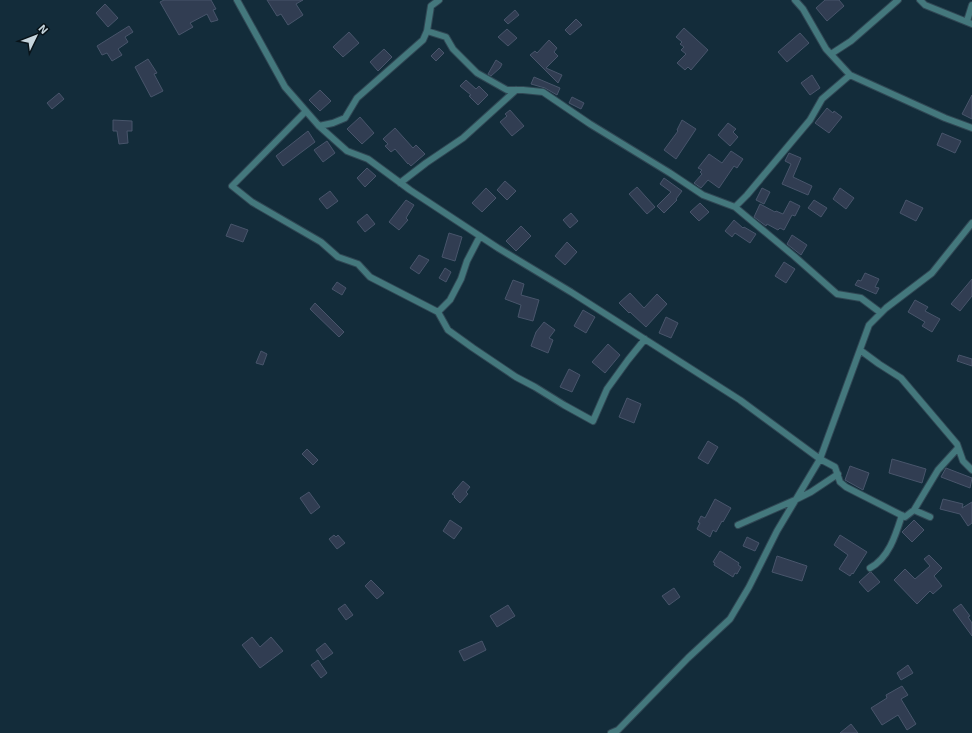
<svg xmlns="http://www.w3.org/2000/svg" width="972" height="733" viewBox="0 0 972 733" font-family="'Exo 2',sans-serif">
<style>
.building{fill:#313d52;stroke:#48556b}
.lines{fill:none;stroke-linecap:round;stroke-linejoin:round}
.street-casing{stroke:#304754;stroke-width:8}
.street{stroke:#44787d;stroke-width:6}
</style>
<rect width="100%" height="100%" fill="#132c3a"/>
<path class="building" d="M164,0h47l5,9 -3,1 5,10 -7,2 -4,-8 -17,9 3,4 -14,8 -19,-33z
M267,0h36l-7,4 7,11 -15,10 -7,-11 -4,2z
M825,0h14l5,6 -17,15 -11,-13z
M105,4l13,14 -10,9 -12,-14z
M515,10l4,5 -11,9 -4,-4z
M576,19l6,6 -12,10 -5,-5z
M129,26l4,6 -8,5 3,5 -10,7 4,6 -10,6 -5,-8 -5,2 -5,-9z
M684,28l24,22 -17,20 -3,-3 -3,3 -8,-7 9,-9 -5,-4 3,-3 -4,-3 2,-2 -6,-5z
M507,29l10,9 -9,8 -10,-9z
M349,32l10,11 -16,14 -10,-10z
M800,33l9,10 -22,19 -9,-10z
M549,40l8,8 -3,4 4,4 -12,12 16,7 -4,8 -28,-28 5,-4 2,2z
M439,48l5,5 -8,8 -5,-5z
M384,49l8,8 -14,14 -8,-9z
M148,59l9,14 -3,1 9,17 -12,6 -16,-30z
M496,60l6,4 -2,4 -9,8 -3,-2z
M812,75l8,13 -10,7 -9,-12z
M534,77l26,11 -3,7 -12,-7 -14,-4z
M466,80l10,9 3,-3 9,9 -10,10 -9,-9 2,-1 -11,-9z
M320,90l11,11 -11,10 -11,-11z
M59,93l5,6 -12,10 -5,-6z
M972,95v24l-10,-5z
M572,97l12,6 -3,6 -12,-6z
M827,108l6,5 1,-2 8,6 -13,16 -14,-10z
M510,110l14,16 -12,10 -12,-14 7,-6 -2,-2z
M360,117l14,16 -12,11 -15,-15z
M113,120l19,1v10h-5l1,12 -9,1 -2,-13h-4z
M682,120l14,9 -20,30 -12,-9 14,-19 -1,-1z
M728,123l8,6 -3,3 5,5 -8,9 -12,-11z
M395,128l18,20 3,-3 9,9 -14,12 -3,-3v1l-13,-15 -4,3 -6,-6 3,-2 -5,-5z
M308,131l7,11 -32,24 -7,-10z
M942,133l19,8 -6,12 -18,-8z
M327,141l8,12 -12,9 -9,-12z
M731,151l12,8 -6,9 -3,-2 -15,22 -11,-8 -7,8 -7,-5 8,-9 -2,-2 2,-2 -4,-2 11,-14 13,9z
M789,153l12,5 -8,19 19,9 -4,9 -26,-11 9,-20 -6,-3z
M367,168l9,8 -11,11 -8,-9z
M664,178l18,13 -6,8 1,1 -13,13 -7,-7 14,-14 -11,-8z
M505,181l11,10 -9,9 -10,-10z
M637,187l18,20 -8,7 -18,-20z
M486,188l10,10 -14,14 -10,-9z
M762,188l8,4 -6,12 -8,-4z
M840,188l14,10 -8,11 -13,-10z
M330,191l8,10 -11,8 -8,-10z
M406,200l8,5 -8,13 2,2 -9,10 -10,-8z
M814,200l13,8 -6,9 -13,-9z
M906,200l17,8 -7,13 -16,-8z
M790,201l10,5 -5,10 -3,-1 -8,15 -4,-2 -2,2 -11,-6 -1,2 -12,-9 6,-13 15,8 1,-1 7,3z
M700,203l9,9 -10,9 -9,-9z
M571,213l7,8 -8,7 -7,-8z
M367,214l8,10 -10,8 -8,-10z
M734,220l9,8 1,-1 12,7 -6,9 -15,-10 -3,4 -7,-6z
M231,224l17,6 -5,12 -17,-6z
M521,226l10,10 -15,15 -10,-10z
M449,233l13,4 -7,24 -13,-4z
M792,235l15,10 -6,10 -14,-11z
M567,242l10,10 -12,13 -10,-9z
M419,255l10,5 -10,14 -9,-6z
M784,262l11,7 -9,14 -11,-7z
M445,268l6,4 -5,10 -7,-4z
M865,273l14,6 -4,8 4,1 -3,6 -21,-9 3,-5 3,1z
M972,279v17l-12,15 -9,-7z
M513,280l11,4 -3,11 18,5 -6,21 -15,-4 3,-12 -16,-6z
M337,282l9,6 -4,7 -10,-6z
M630,293l14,15 13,-14 10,10 -21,23 -16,-15 -1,1 -10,-10z
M915,300l13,7 -3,4 15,8 -8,13 -10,-6 3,-4 -17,-10z
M315,303l29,29 -5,5 -29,-28z
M583,310l12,7 -9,16 -12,-7z
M666,317l12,6 -7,15 -12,-5z
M544,322l11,8 -6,8 4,2 -5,13 -17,-7 5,-14z
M608,344l12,11 -15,18 -13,-11z
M261,351l6,3 -4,11 -7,-2z
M959,355l13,4v7l-15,-5z
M569,369l11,6 -8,17 -12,-5z
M627,398l14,6 -7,19 -15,-6z
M708,441l10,6 -10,17 -10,-6z
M307,449l11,11 -5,5 -11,-11z
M892,459l34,10 -4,14 -33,-10z
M850,466l19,7 -6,17 -18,-10z
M946,468l26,10 -2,10 -29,-11z
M463,481l7,6 -4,5 2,2 -8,9 -6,-6 1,-1 -3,-2z
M309,492l11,15 -9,7 -11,-16z
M715,499l16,9 -8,14 -1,-1 -6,11 -3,-2 -3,7 -13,-8 3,-6 -2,-1 3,-6 4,2z
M943,499l20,5 -1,4 10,-6v21l-4,3 -8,-12 -20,-5z
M450,520l12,8 -8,11 -11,-8z
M914,520l10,10 -12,12 -10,-10z
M334,535l2,2 2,-2 7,8 -8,6 -8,-10z
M840,535l27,17 -14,22 -1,-1 -2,3 -11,-7 9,-14 -14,-10z
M747,537l12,6 -4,8 -12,-5z
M720,551l19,12 -1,2 3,2 -4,7 -2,-1 -2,4 -19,-12 1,-2 -2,-1z
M929,555l13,13 -8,8 8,10 -9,8 -3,-3 -13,13 -23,-24 11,-11 10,10 15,-13 -6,-7z
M777,556l30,10 -5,15 -30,-9z
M870,572h1l9,10 -12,10 -9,-10z
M371,580l13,13 -7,6 -12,-13z
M674,588l6,9 -11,8 -7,-9z
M345,604l8,11 -7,5 -8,-11z
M961,604l9,12 -2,1 4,6v13l-19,-26z
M508,605l7,11 -18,11 -7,-11z
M252,637l8,10 11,-10 12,14 -23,17 -18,-23z
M482,641l4,9 -22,11 -5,-10z
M325,643l8,10 -10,7 -7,-10z
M318,660l9,13 -6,5 -10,-13z
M908,665l5,8 -12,7 -4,-7z
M902,686l6,9 -7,4 15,25 -9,6 -9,-15 -16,10 -11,-17 16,-10 -1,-3z
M851,724l7,9h-18z"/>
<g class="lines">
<g class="street-casing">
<path id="street" d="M237,0l48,87 34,39 28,25 21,8 42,31 88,58 73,44 169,108 80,59 15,8 5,15 6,5 59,30 9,-7 16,7
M795,0l8,9 23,40 24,26 95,43 27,10
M920,0l5,5 47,19
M967,21l5,-16
M427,31l19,6 7,12 24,24 30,17h16l20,2 47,32 80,49 33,22 32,12 12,-12 63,-75 12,-21 28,-24
M831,54l20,-13 47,-41
M306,111l-74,75 20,16 69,40 17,15 20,7 12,13 68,35
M319,126l14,-3 12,-5 12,-20 66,-58 4,-9 4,-25 8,-6
M400,183l26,-20 37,-25 53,-48
M735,207l59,49 43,38 24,4 20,15
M480,236l-13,25 -6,18 -11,21 -12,12 10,18 25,18 43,29 19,10 29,18 29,16 14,-32 21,-29 17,-21
M860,350l19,14 22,14 56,66 6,17 9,9
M914,510l24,-40 20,-22
M738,525l57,-25 16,-8 27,-18
M870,568c19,-10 26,-34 32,-53
M611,733l7,-3 70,-72 42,-39 19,-32 28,-56 43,-72 49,-134 17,-17 46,-35 40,-50"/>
</g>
<use href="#street" class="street"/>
</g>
<g transform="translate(36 36) rotate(47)" stroke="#081319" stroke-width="3" paint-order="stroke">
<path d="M0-3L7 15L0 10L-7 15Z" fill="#c6d5dd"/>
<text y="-6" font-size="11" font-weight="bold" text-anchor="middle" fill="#c6d5dd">N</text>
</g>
</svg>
